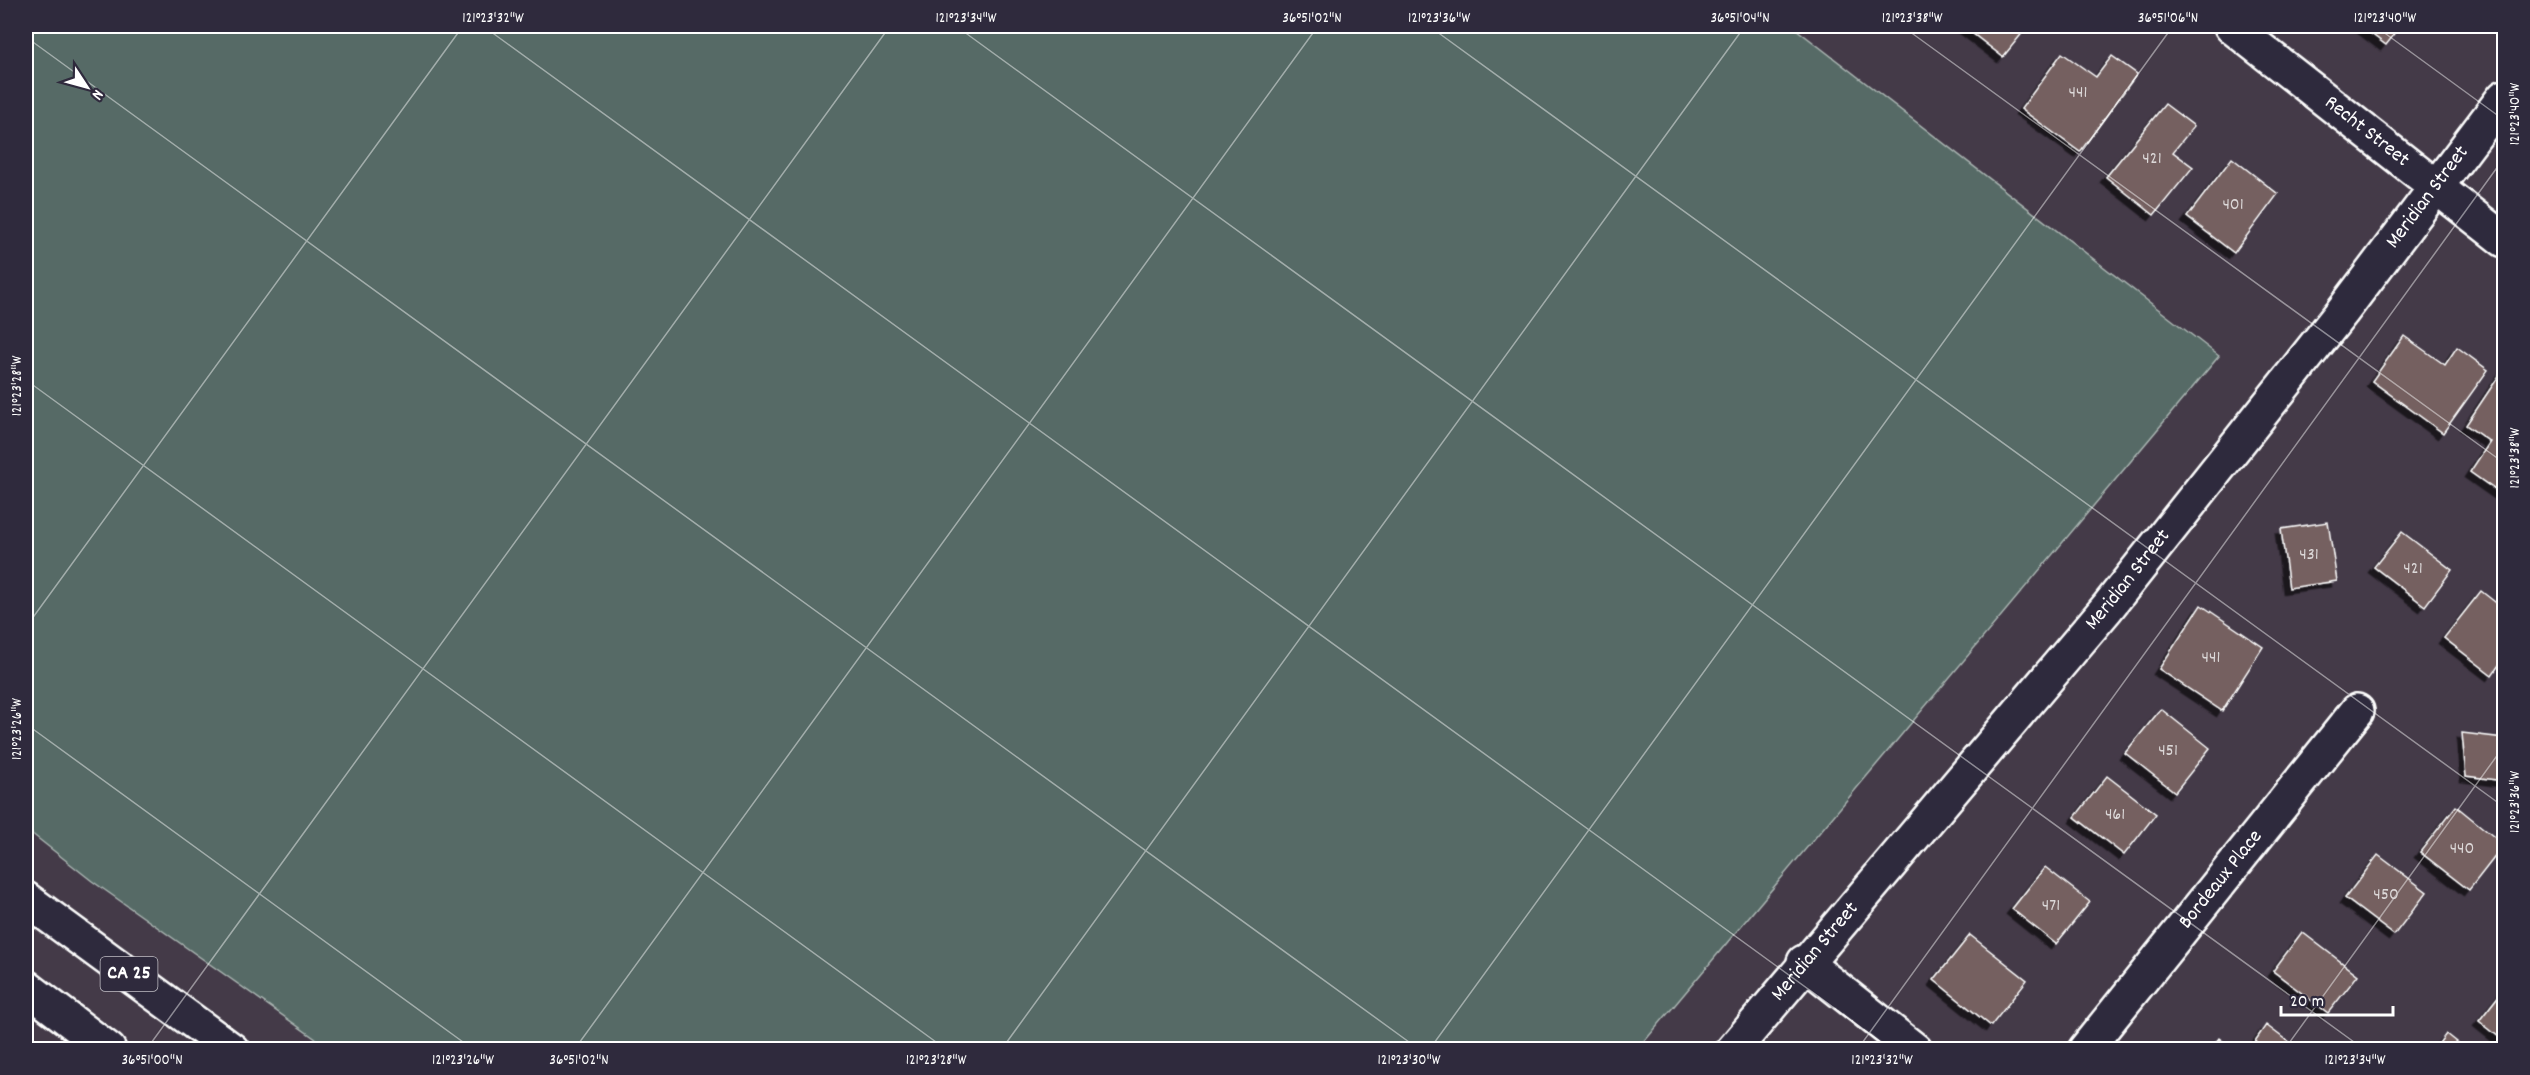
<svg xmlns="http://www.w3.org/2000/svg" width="2530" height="1075" viewBox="0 0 2530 1075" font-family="Dekko,sans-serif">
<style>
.green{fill:#566b66;stroke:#aab5b2;stroke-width:1.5}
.building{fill:#756161;stroke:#fff;stroke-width:1.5;filter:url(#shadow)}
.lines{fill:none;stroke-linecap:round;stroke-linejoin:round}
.minor-casing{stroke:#fff;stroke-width:38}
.major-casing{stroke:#fff;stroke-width:38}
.minor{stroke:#2f2a3d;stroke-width:33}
.major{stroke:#2f2a3d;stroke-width:33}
.ticks{fill:none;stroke:#fff;stroke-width:1.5;stroke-opacity:0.45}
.labels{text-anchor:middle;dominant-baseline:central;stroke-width:5;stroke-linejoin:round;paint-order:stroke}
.number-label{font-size:18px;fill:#dcd8d8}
.shield{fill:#2f2a3d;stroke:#c1bfc5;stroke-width:1.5}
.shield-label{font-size:20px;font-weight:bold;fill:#fff}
.street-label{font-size:21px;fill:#fff;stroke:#2f2a3d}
.neatline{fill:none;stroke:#fff;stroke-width:2}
.ticks-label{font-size:15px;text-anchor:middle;fill:#fff}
</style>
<defs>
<filter id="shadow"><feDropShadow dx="-5.5" dy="5.5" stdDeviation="0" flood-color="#0009"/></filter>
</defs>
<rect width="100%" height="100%" fill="#443a48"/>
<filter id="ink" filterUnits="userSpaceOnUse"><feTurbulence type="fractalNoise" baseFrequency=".0167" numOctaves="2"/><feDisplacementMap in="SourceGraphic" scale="12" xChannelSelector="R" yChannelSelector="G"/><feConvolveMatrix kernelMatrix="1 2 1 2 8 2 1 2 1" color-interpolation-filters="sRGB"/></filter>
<g filter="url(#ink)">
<path class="green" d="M26,26h1766l427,330 -581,693h-1308l-238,-168 -66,-52z"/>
<path class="building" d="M1963,26h65l-25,31z
M2361,26h40l-15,19z
M2062,53l34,24 16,-21 25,18 -57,78 -59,-43z
M2165,104l29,22 -21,26 20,15 -39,48 -48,-38z
M2232,158l46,36 -44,59 -47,-36z
M2404,336l41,29 12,-18 31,23 -45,63 -71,-52z
M2503,370l1,1v125l-34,-24 20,-30 -24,-17z
M2328,522l9,59 -48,7 -8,-59z
M2402,532l50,38 -27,36 -51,-39z
M2481,591l23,18v49l-12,17 -48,-37z
M2201,605l62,42 -41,64 -63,-42z
M2161,709l49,39 -35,44 -50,-39z
M2462,733l42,5v43l-38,-5z
M2107,776l49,38 -32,41 -49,-38z
M2456,806l48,39 -35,45 -49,-38z
M2378,855l49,37 -33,43 -49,-37z
M2045,867l45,35 -34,42 -44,-35z
M2302,932l56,43 -30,38 -55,-42z
M1970,935l57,45 -36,46 -57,-46z
M2504,989v52l-25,-20z
M2266,1025l33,25h-50z
M2446,1034l20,16h-32z
M2219,1038l15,12h-24z"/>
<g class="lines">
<g class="minor-casing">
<g id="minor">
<path id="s1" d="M2231,26l273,214"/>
<path d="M1804,962l111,88"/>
<path id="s2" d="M1733,1050l374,-442 235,-296 162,-215"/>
<path id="s3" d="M2085,1050l272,-339"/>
</g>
</g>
<g class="major-casing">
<path id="major" d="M26,899l206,151
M26,987l83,63"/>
</g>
<use href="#minor" class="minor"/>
<use href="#major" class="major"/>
</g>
</g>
<path class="ticks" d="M483,26l1409,1024M956,26l1409,1024M1429,26l1075,781M1902,26l602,437M2375,26l129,94M26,37l1394,1013M26,39l9,-13M26,380l921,670M26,627l437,-601M26,724l448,326M146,1050l744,-1024M574,1050l744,-1024M1001,1050l744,-1024M1429,1050l744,-1024M1857,1050l647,-892M2284,1050l220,-304"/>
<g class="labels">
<g class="number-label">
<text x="2078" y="93">441</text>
<text x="2152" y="159">421</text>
<text x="2233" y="205">401</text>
<text x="2309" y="555">431</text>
<text x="2413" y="569">421</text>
<text x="2211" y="658">441</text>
<text x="2168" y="751">451</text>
<text x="2115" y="815">461</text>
<text x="2462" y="849">440</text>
<text x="2386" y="895">450</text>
<text x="2051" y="906">471</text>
</g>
<rect class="shield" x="100.5" y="957" width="57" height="34" rx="4.5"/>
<g class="shield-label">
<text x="129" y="974">CA 25</text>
</g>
<g class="street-label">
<text stroke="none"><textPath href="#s1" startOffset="172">Recht Street</textPath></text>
<text stroke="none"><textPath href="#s2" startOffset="1100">Meridian Street</textPath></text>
<text stroke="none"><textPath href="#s2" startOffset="614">Meridian Street</textPath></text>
<text stroke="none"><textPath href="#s3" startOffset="218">Bordeaux Place</textPath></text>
<text stroke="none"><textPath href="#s2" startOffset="128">Meridian Street</textPath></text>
</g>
</g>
<rect width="2530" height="1075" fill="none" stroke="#2f2a3d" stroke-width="66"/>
<g transform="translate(87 87) rotate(126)" stroke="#2f2a3d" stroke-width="4.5" paint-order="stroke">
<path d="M0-4.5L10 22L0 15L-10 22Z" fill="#ffffff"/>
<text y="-9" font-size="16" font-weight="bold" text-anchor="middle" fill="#ffffff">N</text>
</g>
<path d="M2281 1006v9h112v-9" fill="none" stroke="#ffffff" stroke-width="3"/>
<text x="2290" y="1006" font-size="18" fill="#ffffff" stroke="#2f2a3d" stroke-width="4.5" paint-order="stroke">20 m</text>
<rect x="33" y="33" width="2464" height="1009" class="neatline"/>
<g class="ticks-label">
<text x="493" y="22">121°23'32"W</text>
<text x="966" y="22">121°23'34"W</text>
<text x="1312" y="22">36°51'02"N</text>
<text x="1439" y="22">121°23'36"W</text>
<text x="1740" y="22">36°51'04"N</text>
<text x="1912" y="22">121°23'38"W</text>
<text x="2168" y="22">36°51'06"N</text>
<text x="2385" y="22">121°23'40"W</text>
<text transform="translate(2514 114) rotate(-90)" y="5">121°23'40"W</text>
<text transform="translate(16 386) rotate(-90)" y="5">121°23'28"W</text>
<text transform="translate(2514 458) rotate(-90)" y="5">121°23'38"W</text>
<text transform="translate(16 729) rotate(-90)" y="5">121°23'26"W</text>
<text transform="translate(2514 802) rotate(-90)" y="5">121°23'36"W</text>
<text x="152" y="1064">36°51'00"N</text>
<text x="463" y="1064">121°23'26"W</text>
<text x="579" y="1064">36°51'02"N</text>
<text x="936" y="1064">121°23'28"W</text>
<text x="1409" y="1064">121°23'30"W</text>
<text x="1882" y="1064">121°23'32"W</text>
<text x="2355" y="1064">121°23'34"W</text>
</g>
</svg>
